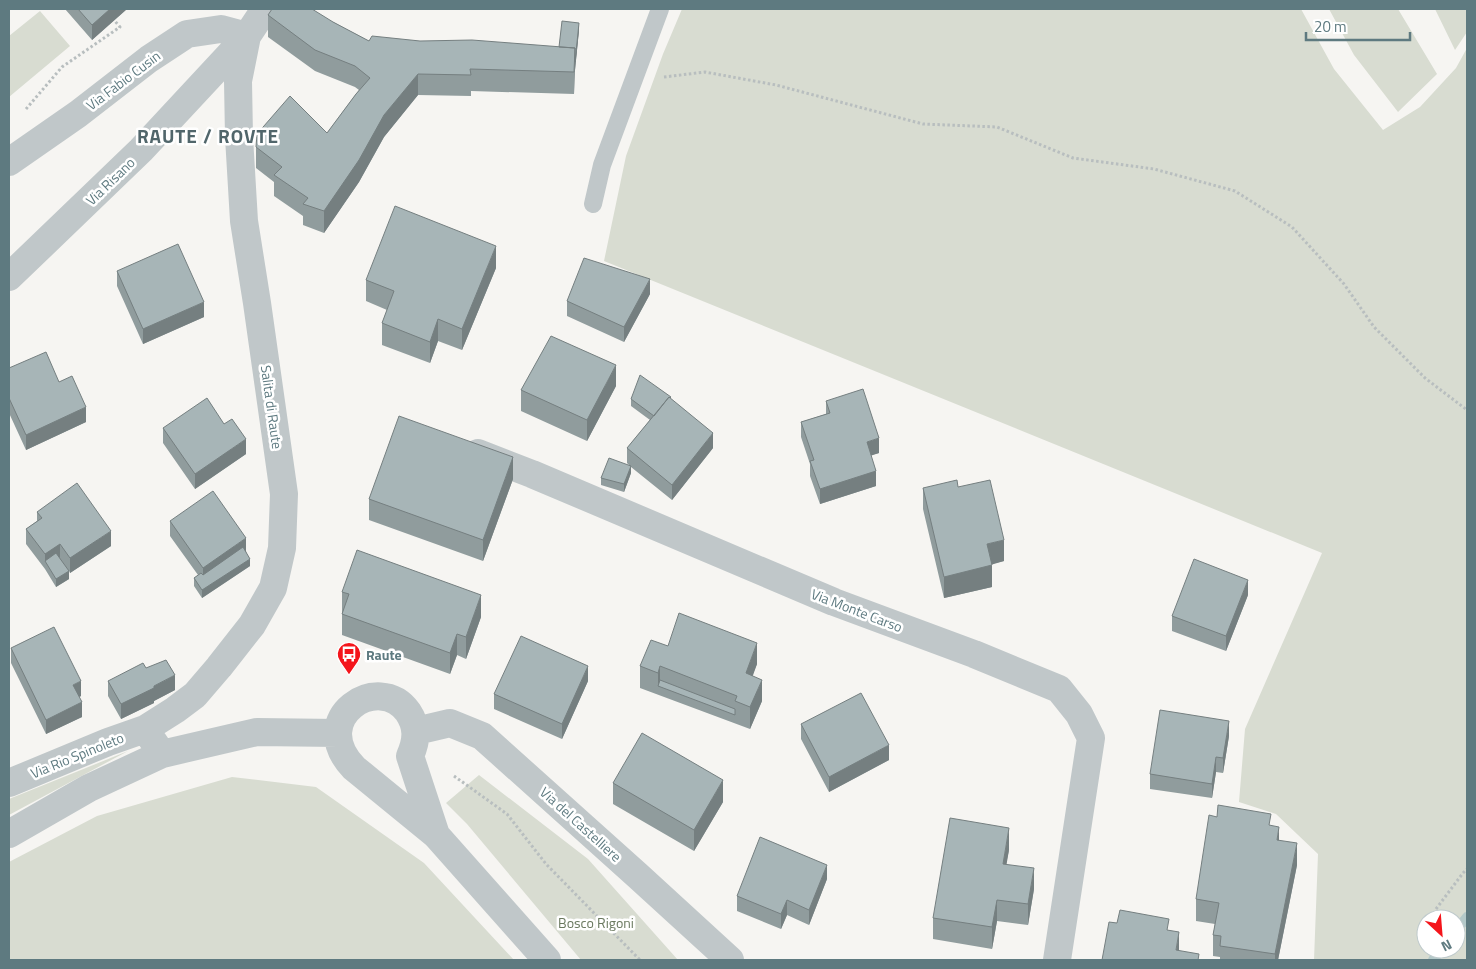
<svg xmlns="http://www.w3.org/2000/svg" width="1476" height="969" viewBox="0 0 1476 969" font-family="'Titillium Web',sans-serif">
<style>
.green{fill:#d8dcd1;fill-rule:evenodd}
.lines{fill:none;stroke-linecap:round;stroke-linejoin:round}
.stream{stroke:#b4c9c9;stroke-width:10}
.path{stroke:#b8bebf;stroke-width:3;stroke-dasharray:2.5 2.5;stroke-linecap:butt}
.service{stroke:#c0c7c9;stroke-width:18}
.minor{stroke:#c0c7c9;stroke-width:28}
.wall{fill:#909c9d}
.shaded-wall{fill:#757f80}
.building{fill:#a7b5b7;stroke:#757f80}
.labels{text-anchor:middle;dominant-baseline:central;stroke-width:5;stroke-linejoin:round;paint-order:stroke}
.street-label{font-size:14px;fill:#5e7a80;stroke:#fff}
.poi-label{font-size:14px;font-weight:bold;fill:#5e7a80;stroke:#fff;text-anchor:start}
.park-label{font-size:14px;fill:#69785e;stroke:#fff}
.district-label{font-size:19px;font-weight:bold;letter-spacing:1px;fill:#51666b;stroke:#fff}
</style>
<rect width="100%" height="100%" fill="#f6f5f2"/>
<path class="green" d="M682,9h619l33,60 49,61 37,-23 36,-39 11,-20v912h-153l4,-106 -42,-40 -37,-12 6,-73 77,-176 -718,-292 22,-105 37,-102zM1426,919h30v30h-30z
M1329,9h69l39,65 -39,38 -44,-57z
M1435,9h32v23l-12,18z
M40,11l30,35 -61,51v-61z
M128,751l-119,64v-16z
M479,775l109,84 90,101h-97l-114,-136 -21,-21z
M232,777l84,10 108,76 90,97h-505v-98l88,-46z"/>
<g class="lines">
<path class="stream" d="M1456,931l11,-14
M1433,960l9,-11"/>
<path class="path" d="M664,77l41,-5 71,13 147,39 74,3 76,31 81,11 81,22 57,36 52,57 30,43 51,51 42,32
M26,109l36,-42 58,-40 -6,-7
M454,776l53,38 39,50 94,96
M1436,909l27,-36 4,-4"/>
<path class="service" d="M593,204l9,-39 58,-156"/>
<path class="minor" d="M9,162l69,-48 71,-55 38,-25 34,-5 26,7 -106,114 -132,127
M478,453l54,21 302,128 140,52 85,35 20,25 12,24 -34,222
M416,731l34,-8 32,13 155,139 93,85
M162,754l-17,-25 30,-19 20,-15 24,-28 33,-42 21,-37 9,-40 2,-54 -27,-191 -13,-82 -5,-84 -1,-56 9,-45 18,-27
M9,783l99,-41 37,-13
M9,834l80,-46 73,-34 95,-22 81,1
M436,835l-26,-79c7,-16 8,-29 -2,-44 -29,-41 -102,6 -54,56l82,67 111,125"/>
</g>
<path class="wall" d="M65,9h62l-35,31z
M268,15l65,7 36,19h51l139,6 20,-17 -4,40 -1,24 -103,-3v5l-53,-1 -34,42 -25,45 -35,51 -21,-8v-9l-29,-20v-14l-18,-14v-21l71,-14 32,-43 -4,-3 -40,-16 -47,-34z
M496,268l-34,82 -24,-9 -8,22 -48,-18v-22l5,-13 -21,-9v-21z
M117,271l87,46 -61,27 -26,-58z
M650,294l-26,48 -57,-26v-15z
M9,368l50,14 27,40 -60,28 -17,-37z
M616,386l-29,55 -66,-30v-21z
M631,399h40l42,49 -41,52 -41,-33v6l-7,19 -23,-7v-7l28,-13 -2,-2v-15l23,-28 -19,-14z
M826,401l53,52 -8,2 5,31 -56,18 -10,-28v-12l-9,-27v-15l25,-8z
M163,428l83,26 -51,35 -32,-46z
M513,479l-30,82 -114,-41v-21z
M923,488l81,73 -13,3 1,23 -48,11 -21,-89z
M37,512l74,34 -41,27 -1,-2v8l-13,8 -11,-18 -19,-25v-15l11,-8z
M170,521l76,30 4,15 -48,32 -8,-12v-8l4,-3 -28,-39z
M342,592l139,25 -15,42 -9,-4 -7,19 -108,-39z
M1248,595l-22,56 -54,-20v-15z
M668,646l89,18 -5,12 10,25 -12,28 -110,-41v-22z
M11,648l70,48 -2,1 3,20 -36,17 -35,-71z
M146,668l29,22 -21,11v2l-33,16 -13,-23v-15z
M588,681l-26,58 -68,-30v-15z
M801,724l88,36 -60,32 -28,-53z
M1229,736l-6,37 -7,-1 -4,26 -62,-9v-15z
M613,783l110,19 -29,49 -81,-47z
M1271,826l8,14 18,25 -19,95h-58v-3l-7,-1v-21l2,-11 -19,-3v-22z
M1009,850l-3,14 28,25 -6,36 -31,-4 -5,28 -59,-10v-21z
M827,879l-18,46 -22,-10 -6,14 -44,-18v-15z"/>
<path class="shaded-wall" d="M110,9h17l-35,31v-15z
M579,23v7l-4,40 -1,24 1,-46z
M418,74v21l-34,42 -25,45 -35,51v-22l60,-96z
M496,246v22l-34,82v-21z
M650,279v15l-26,48v-15z
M204,302v15l-61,27v-15z
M438,319v22l-8,22v-21z
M616,365v21l-29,55v-21z
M86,407v15l-60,28v-15z
M713,433v15l-41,52v-15z
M879,438v15l-12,4v-15z
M246,439v15l-51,35v-15z
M513,457v22l-30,82v-21z
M631,466v7l-7,19v-8z
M876,471v15l-56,18v-15z
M111,531v15l-41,27v-15z
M246,538v15l-43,30v-15z
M1004,540v21l-17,5v-22z
M60,544v15l-15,2v-7z
M250,559v7l-48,32v-8z
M992,565v22l-48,11v-21z
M69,571v8l-13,8v-8z
M1248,580v15l-22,56v-15z
M481,595v22l-15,42v-22z
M457,634v21l-7,19v-21z
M757,643v21l-11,31v-22z
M588,666v15l-26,58v-15z
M660,666v21l-2,-1v-13z
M175,675v15l-21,11v2l-33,16v-15z
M762,680v21l-12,28v-22z
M81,681v15l-8,4v-15z
M82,702v15l-36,17v-14z
M1229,721v15l-6,37v-15z
M889,745v15l-60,32v-15z
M1216,757v15l-4,26v-14z
M723,780v22l-29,49v-21z
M1279,827v21l-2,-8z
M1009,828v22l-6,35v-21z
M1297,843v22l-19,95h-3v-6z
M827,865v14l-18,46v-15z
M1034,868v21l-6,36v-21z
M787,900v15l-6,14v-15z
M997,900v21l-5,28v-22z
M1179,932v22l-3,-4z"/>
<path class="building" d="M78,9h32l-18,16z
M272,9h40l21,13 36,19 3,-5 48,5 52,-1 103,8 -1,24 -104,-3 1,6 -53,-1 -34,41 -25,45 -35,51 -21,-7 5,-6 -34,-23 8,-8 -26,-20 1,-13 33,-38 37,37 29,-39 14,-16 -15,-12 -40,-16 -47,-35z
M562,21l17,2 -4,39v-14l-16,-1z
M395,206l101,40 -34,83 -24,-10 -8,23 -48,-19 12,-32 -28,-11z
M178,244l26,58 -61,27 -26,-58z
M584,258l66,21 -26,48 -57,-26z
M551,336l65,29 -29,55 -66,-30z
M46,352l13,30 13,-6 14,31 -60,28 -17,-37v-30z
M640,375l31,22 -1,1 -1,-1 -15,19 -23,-17z
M863,389l16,49 -12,4 9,29 -56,18 -10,-28 4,-1 -13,-38 29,-9 -4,-12z
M669,397l44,36 -41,52 -45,-37z
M207,398l17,26 8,-5 14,20 -51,35 -32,-46z
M399,416l114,41 -30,83 -114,-41z
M609,458l22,8 -7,18 -23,-6z
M957,480l1,7 32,-7 14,60 -17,4 5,21 -48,12 -21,-89z
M77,483l34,48 -41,27 -10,-14 -15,10 -19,-25 16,-11 -5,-6z
M213,491l33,47 -43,30 -33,-47z
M243,547l7,12 -48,31 -8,-12 7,-5 2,2z
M357,550l124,45 -15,42 -9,-3 -7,19 -108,-39 7,-20 -7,-2z
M56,553l13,18 -13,8 -11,-18z
M1194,559l54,21 -22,56 -54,-20z
M679,613l78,30 -11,30 16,7 -12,27 -15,-6 2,-5 -77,-30 -2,7 -18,-7 11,-26 17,6z
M54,627l27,54 -8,4 9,17 -36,18 -35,-72z
M521,636l67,30 -26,58 -68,-30z
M166,660l9,15 -21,11v2l-33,16 -13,-23 35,-18 3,5z
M660,680l75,29v6l-77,-29z
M861,693l28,52 -60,32 -28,-53z
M1160,710l69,11 -6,37 -7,-1 -4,27 -62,-10z
M642,733l81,47 -29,50 -81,-47z
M1218,805l53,9 -2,11 10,2 -2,13 20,3 -22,111 -55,-8 1,-10 -8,-1 6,-32 -23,-4 13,-84 8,2z
M950,818l59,10 -6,36 31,4 -6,36 -31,-4 -5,27 -59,-9z
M760,837l67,28 -18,45 -22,-10 -6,14 -44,-18z
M1120,910l49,9 -2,11 12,2 -3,18 23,4 -1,6h-96l7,-38 8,1z"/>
<defs>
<g id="bus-pin" transform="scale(1.25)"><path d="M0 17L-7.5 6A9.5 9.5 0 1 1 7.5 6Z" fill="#f4151b" stroke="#fff"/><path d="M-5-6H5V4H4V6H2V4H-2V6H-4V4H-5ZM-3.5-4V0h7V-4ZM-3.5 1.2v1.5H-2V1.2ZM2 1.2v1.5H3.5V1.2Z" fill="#fff"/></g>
</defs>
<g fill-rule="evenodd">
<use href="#bus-pin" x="349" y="654"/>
</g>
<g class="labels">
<g class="street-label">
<text transform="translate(123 80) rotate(-37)">Via Fabio Cusin</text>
<text transform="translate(110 181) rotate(-44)">Via Risano</text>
<text transform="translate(272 407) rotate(82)">Salita di Raute</text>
<text transform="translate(857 610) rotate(21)">Via Monte Carso</text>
<text transform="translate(77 755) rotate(-22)">Via Rio Spinoleto</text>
<text transform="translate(581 824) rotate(42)">Via del Castelliere</text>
</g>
<g class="poi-label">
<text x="366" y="654">Raute</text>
</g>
<g class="park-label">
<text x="596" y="922">Bosco Rigoni</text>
</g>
<g class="district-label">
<text x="208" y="135">RAUTE / ROVTE</text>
</g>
</g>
<rect width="1476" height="969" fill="none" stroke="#5e7a80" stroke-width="20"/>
<g transform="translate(1441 934) rotate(154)"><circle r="24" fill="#ffffff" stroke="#bfcacc"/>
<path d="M0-4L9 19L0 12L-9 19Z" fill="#f4151b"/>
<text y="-8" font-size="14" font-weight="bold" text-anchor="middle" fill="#5e7a80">N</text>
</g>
<path d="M1306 32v8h104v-8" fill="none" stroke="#5e7a80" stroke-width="2.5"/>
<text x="1314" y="32" font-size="15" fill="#5e7a80" stroke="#ffffff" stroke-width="4" paint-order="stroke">20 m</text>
</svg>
